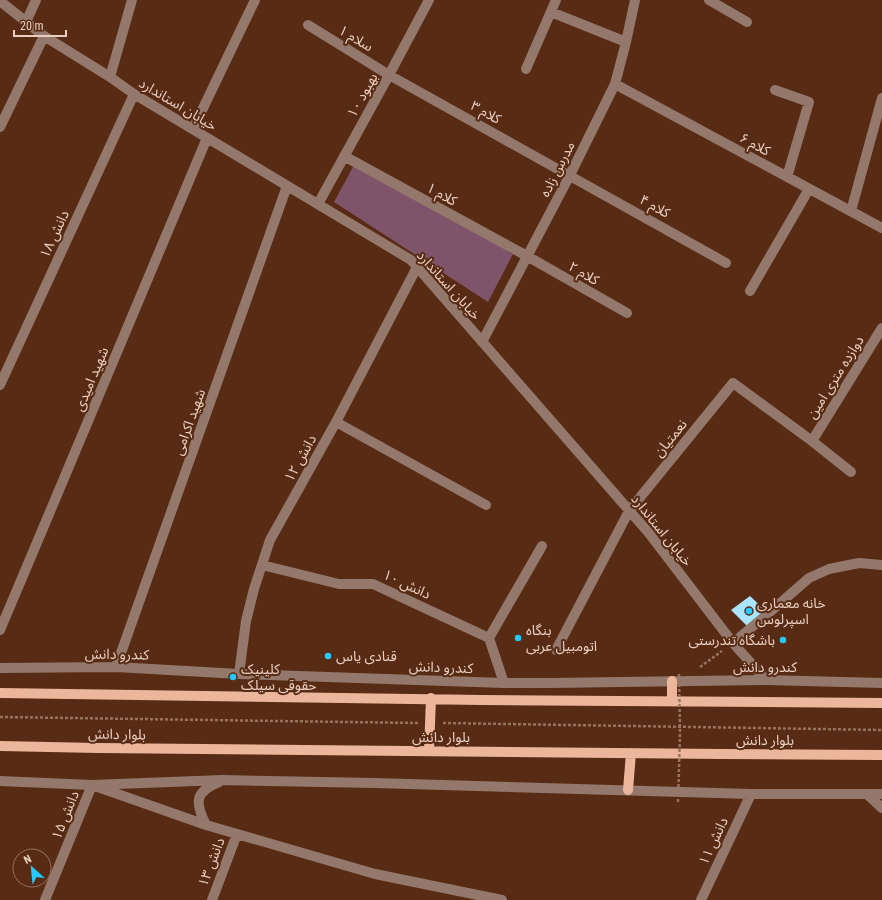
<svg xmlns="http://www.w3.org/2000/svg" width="882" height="900" viewBox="0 0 882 900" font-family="'Roboto Condensed','Noto Sans Arabic',sans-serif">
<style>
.green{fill:#7f536a}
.building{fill:#abe4fd}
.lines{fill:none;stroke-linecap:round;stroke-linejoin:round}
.path{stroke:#987360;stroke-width:2.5;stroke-dasharray:3 2;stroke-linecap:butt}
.minor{stroke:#93786b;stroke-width:10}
.major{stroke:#ecb69c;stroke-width:10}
.path-bridge{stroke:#987360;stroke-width:2.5;stroke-dasharray:3 2;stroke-linecap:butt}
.poi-dot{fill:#25c9fe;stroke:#572b14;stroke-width:1.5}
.labels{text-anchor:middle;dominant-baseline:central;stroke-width:4;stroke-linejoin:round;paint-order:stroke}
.street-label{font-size:14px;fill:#ebcfc1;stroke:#572b14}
.poi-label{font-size:14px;fill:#ebcfc1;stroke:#572b14;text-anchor:start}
</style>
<rect width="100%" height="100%" fill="#572b14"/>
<path class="green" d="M354,165l159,89 -25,48 -154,-100z"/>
<path class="building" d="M750,596l17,16 -19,15 -17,-17z"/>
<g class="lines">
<path class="path" d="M700,667l22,-16
M0,717l418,6
M443,723l439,7"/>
<path class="minor" d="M709,0l38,22
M0,1l44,35 66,41 24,17 277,166 237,272 85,111 33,37
M551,12l75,30
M26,22l10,-22
M308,25l81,50 337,188
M526,69l30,-69
M110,77l22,-77
M615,84l267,144
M775,90l34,12 -22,75
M0,127l44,-91
M193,129l62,-129
M344,156l183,100 100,57
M318,204l71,-129 40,-75
M851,211l31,-113
M750,291l59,-102
M482,342l88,-167 45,-91 11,-42 9,-42
M0,385l134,-291
M336,422l150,83
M812,441l70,-113
M262,565l77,19h34l116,54 15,45
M0,630l49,-116 158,-376
M489,638l53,-92
M733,643l37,-31 39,-34 20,-9 30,-6 23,2
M556,650l73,-139 104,-128 79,58 39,31
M116,667l171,-481
M0,668l116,-1 123,7 265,9h47l215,-3 116,3
M239,674l7,-53 8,-32 16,-49 66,-118 81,-155
M0,781l92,4 130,-5 153,3 376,11h131
M867,794l15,14
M206,825c-11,-22 -12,-33 13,-43
M45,900l47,-115 114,40 169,49 127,26
M212,900l25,-66
M701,900l50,-106"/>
<path class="major" d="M672,681v20
M0,693l482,7 400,3
M0,746l98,2 624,6 160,1
M429,751l2,-53
M628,790l3,-37"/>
<path class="path-bridge" d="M678,802l2,-69 -1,-60"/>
</g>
<g class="poi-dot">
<circle cx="749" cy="611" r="4"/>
<circle cx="518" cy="638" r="4"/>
<circle cx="783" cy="640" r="4"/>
<circle cx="328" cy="656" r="4"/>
<circle cx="233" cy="677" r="4"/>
</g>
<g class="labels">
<g class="street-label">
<text transform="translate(356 38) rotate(31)">سلام ۱</text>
<text transform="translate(362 95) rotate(-61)">بهبود ۱۰</text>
<text transform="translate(178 104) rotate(31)">خیابان استاندارد</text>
<text transform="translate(486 112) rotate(29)">کلام ۳</text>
<text transform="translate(755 144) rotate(28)">کلام ۶</text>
<text transform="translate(557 169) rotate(-63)">مدرس زاده</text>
<text transform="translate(442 194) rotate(29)">کلام ۱</text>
<text transform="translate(655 206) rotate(29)">کلام ۴</text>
<text transform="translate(54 234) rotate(-65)">دانش ۱۸</text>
<text transform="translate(584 273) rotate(30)">کلام ۲</text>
<text transform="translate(449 285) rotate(48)">خیابان استاندارد</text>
<text transform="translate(835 377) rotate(-58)">دوازده متری امین</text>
<text transform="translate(91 379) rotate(-67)">شهید امیدی</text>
<text transform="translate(189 422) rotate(-70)">شهید اکرامی</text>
<text transform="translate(670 438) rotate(-51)">نعمتیان</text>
<text transform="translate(300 458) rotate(-61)">دانش ۱۲</text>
<text transform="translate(662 530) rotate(51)">خیابان استاندارد</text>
<text transform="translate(407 584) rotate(25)">دانش ۱۰</text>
<text transform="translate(117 654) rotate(1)">کندرو دانش</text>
<text transform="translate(441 667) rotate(2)">کندرو دانش</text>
<text x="765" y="667">کندرو دانش</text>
<text transform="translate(117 734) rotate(1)">بلوار دانش</text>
<text x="441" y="737">بلوار دانش</text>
<text x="765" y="740">بلوار دانش</text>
<text transform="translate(65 815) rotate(-68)">دانش ۱۵</text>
<text transform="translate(713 841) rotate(-65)">دانش ۱۱</text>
<text transform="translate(211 862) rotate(-69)">دانش ۱۳</text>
</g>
<g class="poi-label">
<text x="757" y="603">خانه معماری<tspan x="757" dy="16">اسپرلوس</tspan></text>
<text x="526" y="630">بنگاه<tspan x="526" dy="16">اتومبیل عربی</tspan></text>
<text x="775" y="640" text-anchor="end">باشگاه تندرستی</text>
<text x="336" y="656">قنادی یاس</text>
<text x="241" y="669">کلینیک<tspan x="241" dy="16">حقوقی سیلک</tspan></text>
</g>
</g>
<g transform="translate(32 868) rotate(333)"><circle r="19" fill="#572b14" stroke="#926d59"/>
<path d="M0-3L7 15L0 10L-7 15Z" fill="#25c9fe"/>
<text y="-6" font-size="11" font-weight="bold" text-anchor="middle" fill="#ebcfc1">N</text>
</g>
<path d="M14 30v6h52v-6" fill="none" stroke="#ebcfc1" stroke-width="2"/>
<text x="20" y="30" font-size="12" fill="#ebcfc1" stroke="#572b14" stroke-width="3" paint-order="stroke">20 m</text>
</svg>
